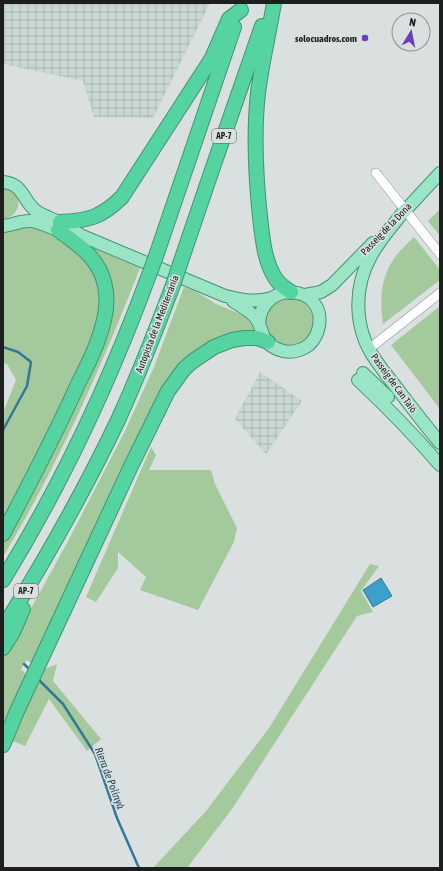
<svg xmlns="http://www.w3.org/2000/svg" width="443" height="871" viewBox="0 0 443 871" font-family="'Asap Condensed',sans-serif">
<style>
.industrial{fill:url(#industrial-grid)}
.green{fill:#a4c99d}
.water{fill:#3ca0cb;stroke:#337997}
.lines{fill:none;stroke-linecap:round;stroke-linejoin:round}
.stream{stroke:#337997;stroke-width:2.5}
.minor-casing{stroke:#929696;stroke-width:10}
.major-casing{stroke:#419473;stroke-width:14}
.highway-casing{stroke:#419473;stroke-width:16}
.minor{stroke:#fff;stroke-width:9}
.major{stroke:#99e5c6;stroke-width:12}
.highway{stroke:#55d3a0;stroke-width:14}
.highway-bridge-casing{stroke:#419473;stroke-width:16;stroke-linecap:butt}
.highway-bridge{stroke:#55d3a0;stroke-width:14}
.poi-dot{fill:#6d3db5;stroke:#dadfdf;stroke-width:1.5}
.labels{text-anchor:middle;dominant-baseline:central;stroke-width:3.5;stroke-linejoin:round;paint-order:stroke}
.shield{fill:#dadfdf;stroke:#565959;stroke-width:1}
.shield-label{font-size:9px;font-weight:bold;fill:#1d1f1f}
.poi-label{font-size:10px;font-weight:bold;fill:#1d1f1f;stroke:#dadfdf;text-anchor:end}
.street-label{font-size:10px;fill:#1d1f1f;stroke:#dadfdf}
.water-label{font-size:11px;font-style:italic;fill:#1e485b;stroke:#dadfdf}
</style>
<defs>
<pattern id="industrial-grid" width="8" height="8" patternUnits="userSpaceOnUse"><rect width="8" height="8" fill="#c8d7d4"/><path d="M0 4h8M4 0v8" fill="none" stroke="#abb8b6"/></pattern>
</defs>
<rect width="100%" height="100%" fill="#dadfdf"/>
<path class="industrial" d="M3,3h207l-57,115 -59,-1 -11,-36 -80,-17z
M260,372l42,29 -36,53 -31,-35z"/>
<path class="green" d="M3,188c20,1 21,28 0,31z
M440,209v27l-12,-15z
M25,227c24,3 59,24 69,46 4,9 6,20 6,30 0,19 -10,38 -17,55 -23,55 -52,108 -80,161v-106l13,-33 -9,-16 -4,-1v-131z
M414,237l26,33v10l-57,44c-3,-23 -3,-43 10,-64 5,-8 14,-16 21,-23z
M86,245l54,23c-39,100 -82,197 -137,289v-15l38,-72 70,-167z
M184,287l11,4 21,13 24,10 7,4 8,13 -70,32 -152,301 -6,-4 -6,9 7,7 -25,58v-77l14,-23 50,-91 57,-110 30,-66z
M265 322a24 24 0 1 1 48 0a24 24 0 1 1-48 0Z
M440,306v103l-49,-64z
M151,447l5,8 -7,15h62l4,14 22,44 -3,14 -36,68 -58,-20 6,-13 -28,-25v16l-22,34 -10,-5z
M370,564l9,2 -18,25 12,21 -16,4 -125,193 -45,59h-34l53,-57 63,-83z
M57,664l-4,17 48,58 -14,12 -38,-52 -24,47 -15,-6 21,-47 14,-24z"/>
<path class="water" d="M381,578l11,18 -19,11 -10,-17z"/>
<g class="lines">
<path class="stream" d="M3,347l15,5 13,10 -4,24 -24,44
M24,664l7,7
M37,678l26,26 32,50 22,64 22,50"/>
<g class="minor-casing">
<path id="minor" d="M376,173l64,81
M369,349l71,-56"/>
</g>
<g class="major-casing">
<path id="major" d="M3,182c21,2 19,18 33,29 7,5 15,7 23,11 7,3 14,8 21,13l145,61c19,4 27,7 47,2
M405,210c-11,14 -25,29 -34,46 -18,32 -17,73 4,103 7,11 16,21 24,32 13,17 27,35 41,52
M400,216l40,-43
M3,226c10,-1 18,-6 28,-5 11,1 20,8 30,10
M305,295l16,-3 11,-7 41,-42
M233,301c7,5 16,9 22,16 10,13 4,26 25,33 9,4 21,1 29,-5 5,-5 9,-12 10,-19 7,-42 -58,-47 -60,-2
M363,373l25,24
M358,380c29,27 56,55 82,85"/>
</g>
<g class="highway-casing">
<path id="highway" d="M274,3c-5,30 -12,59 -16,90 -5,44 -2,89 3,133 2,16 4,35 13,50 4,8 10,11 17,16
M60,222c28,-1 42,-5 62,-25l90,-139 17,-39 12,-9
M156,256l78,-229
M180,264l32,-94 50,-144
M3,534c26,-49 52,-99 75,-150 7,-14 15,-29 20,-44 6,-16 11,-36 7,-54 -5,-27 -26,-41 -47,-56
M3,580c59,-96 107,-199 146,-305
M3,628c42,-68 82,-138 116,-210 20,-44 37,-88 54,-133
M3,648l10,-16 10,-23
M3,745l14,-34 41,-88 73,-157 37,-75 16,-22 9,-8 21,-14 18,-7 13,-2h12l11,4"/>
</g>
<use href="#minor" class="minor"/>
<use href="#major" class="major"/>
<use href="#highway" class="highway"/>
<g class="highway-bridge-casing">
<path id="highway-bridge" d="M149,275l7,-19
M173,285l7,-21"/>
</g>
<use href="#highway-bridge" class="highway-bridge"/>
</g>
<circle class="poi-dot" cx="365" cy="38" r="4"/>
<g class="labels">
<g class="shield">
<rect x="212" y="129" width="24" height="14" rx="3"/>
<rect x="14" y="584" width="24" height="14" rx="3"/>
</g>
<g class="shield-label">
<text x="224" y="136">AP-7</text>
<text x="26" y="591">AP-7</text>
</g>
<g class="poi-label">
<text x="357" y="38">solocuadros.com</text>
</g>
<g class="street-label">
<text transform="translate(386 229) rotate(-46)">Passeig de la Dona</text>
<text transform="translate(157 324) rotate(-69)">Autopista de la Mediterrània</text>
<text transform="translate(394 383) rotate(54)">Passeig de Can Taió</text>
</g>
<g class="water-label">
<text transform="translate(110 778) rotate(69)">Riera de Polinyà</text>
</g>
</g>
<rect width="443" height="871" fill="none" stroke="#1d1f1f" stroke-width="8"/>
<g transform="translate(411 32) rotate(10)"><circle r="19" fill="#dadfdf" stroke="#8e9292"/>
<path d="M0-3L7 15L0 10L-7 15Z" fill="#6d3db5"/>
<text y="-6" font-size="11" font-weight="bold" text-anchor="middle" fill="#1d1f1f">N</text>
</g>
</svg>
